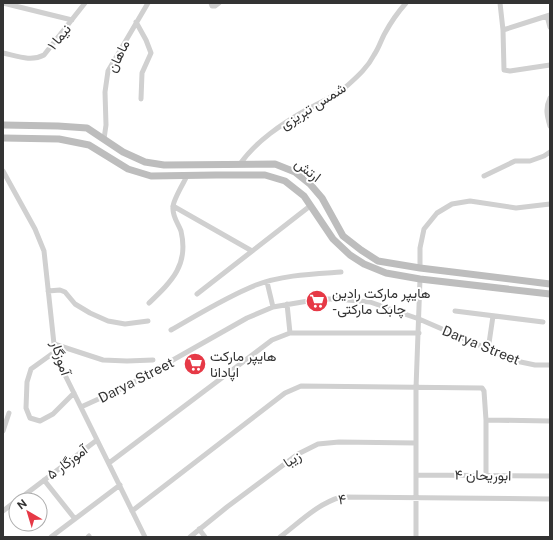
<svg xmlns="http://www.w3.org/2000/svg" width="553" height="540" viewBox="0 0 553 540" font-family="'Public Sans',Vazirmatn,sans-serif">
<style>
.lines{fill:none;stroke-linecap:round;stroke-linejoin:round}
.minor{stroke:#d0d0d0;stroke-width:5}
.secondary{stroke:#bdbdbd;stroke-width:7}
.labels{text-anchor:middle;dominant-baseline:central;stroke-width:4;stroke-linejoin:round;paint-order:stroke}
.street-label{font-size:14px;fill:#333;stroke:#fff}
.poi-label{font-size:14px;fill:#333;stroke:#fff;text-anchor:start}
</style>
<rect width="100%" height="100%" fill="#fff"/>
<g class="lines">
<path class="minor" d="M3,3l69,17
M211,3l1,3h3l4,-3
M500,3l3,27 1,40 6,1 40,-6
M547,16l3,11
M136,22l10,18 5,13 -9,20 -1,26
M503,30l47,-15
M3,53c14,3 28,9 41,2l41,-52
M550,98c-5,10 -3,18 0,28
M104,139l2,-14 -1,-33 3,-21 40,-68
M240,164c16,-23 42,-40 66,-54 15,-8 30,-14 42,-25 10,-9 20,-18 26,-30 5,-7 7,-15 11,-22 6,-11 13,-21 21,-30
M3,171l32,58 9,22 10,93 10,29 81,164
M484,176l31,-15h15l14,-5 6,-4
M173,206l79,45
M420,268v-20l4,-19 13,-16 15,-9 18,-3 46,7 34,-4
M267,282l6,25
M48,291l12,-1 5,2 10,12 15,9 18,8 17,3 23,-3
M197,294l113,-88
M149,303c23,-22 40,-38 32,-72 -3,-8 -9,-15 -8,-24 0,-7 10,-23 14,-31
M287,304l3,29
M455,311l88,11
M171,330c28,-16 55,-33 85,-45 26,-10 57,-11 85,-13
M54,344l49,16 24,1 26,-1
M488,350l5,-34
M56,351l-25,18 -4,13 -1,26 4,10 10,3 13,-7 21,-21
M81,407l46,-21 120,-68 26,-11 47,-8h16l34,3 49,17 97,42 19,4h15
M486,420l64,1
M3,431l6,-18
M109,463l163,-123 18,-7h129
M416,475l134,1
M44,480l31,39
M18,500l79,-60
M3,511l13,-10
M132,511l153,-118 16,-7 181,2 2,3 2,29v56
M199,529l6,8
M51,537l69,-52
M88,537l1,-1
M190,537l37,-30 71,-53 20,-10 21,-2 77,1
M280,537c20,-15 37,-33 61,-40l209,2
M416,537v-149l4,-109"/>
<path class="secondary" d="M3,125l55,1 29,2 36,24 22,10 19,3 111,-1 20,8 15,12 12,14 21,38 18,14 17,11 42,7 130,16
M3,138l56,1 30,6 39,24 23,7 65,-1h49l20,6 19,15 29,43 17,16 14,9 22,9 34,6 130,15"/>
</g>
<defs>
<g id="supermarket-disc" transform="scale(1.15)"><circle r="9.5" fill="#e63946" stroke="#fff"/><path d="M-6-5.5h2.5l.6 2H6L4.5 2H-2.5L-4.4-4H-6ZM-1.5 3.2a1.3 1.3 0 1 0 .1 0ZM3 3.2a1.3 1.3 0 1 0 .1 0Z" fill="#fff"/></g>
</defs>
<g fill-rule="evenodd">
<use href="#supermarket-disc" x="317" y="301"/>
<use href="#supermarket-disc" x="195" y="364"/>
</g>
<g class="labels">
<g class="street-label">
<text transform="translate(59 37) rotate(-51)">نیما ۱</text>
<text transform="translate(118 56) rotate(-64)">ماهان</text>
<text transform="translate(313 106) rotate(-32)">شمس تبریزی</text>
<text transform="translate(308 170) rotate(37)">ارتش</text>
<text transform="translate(481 345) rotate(22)">Darya Street</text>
<text transform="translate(61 358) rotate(72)">آموزگار</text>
<text transform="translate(136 380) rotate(-27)">Darya Street</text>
<text transform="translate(292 459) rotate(-34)">زیبا</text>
<text transform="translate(67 462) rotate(-37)">آموزگار ۵</text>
<text transform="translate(483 475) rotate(1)">ابوریحان ۴</text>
<text transform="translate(342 499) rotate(-7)">۴</text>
</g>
<g class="poi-label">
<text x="332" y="293">هایپر مارکت رادین<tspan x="332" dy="16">-چابک مارکتی</tspan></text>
<text x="210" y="356">هایپر مارکت<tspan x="210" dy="16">اپادانا</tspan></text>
</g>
</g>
<rect width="553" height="540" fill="none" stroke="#333333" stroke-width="8"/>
<g transform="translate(28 512) rotate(322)"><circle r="19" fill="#ffffff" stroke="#adadad"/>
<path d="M0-3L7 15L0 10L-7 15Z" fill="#e63946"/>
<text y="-6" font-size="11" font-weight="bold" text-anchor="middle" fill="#333333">N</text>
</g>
</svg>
